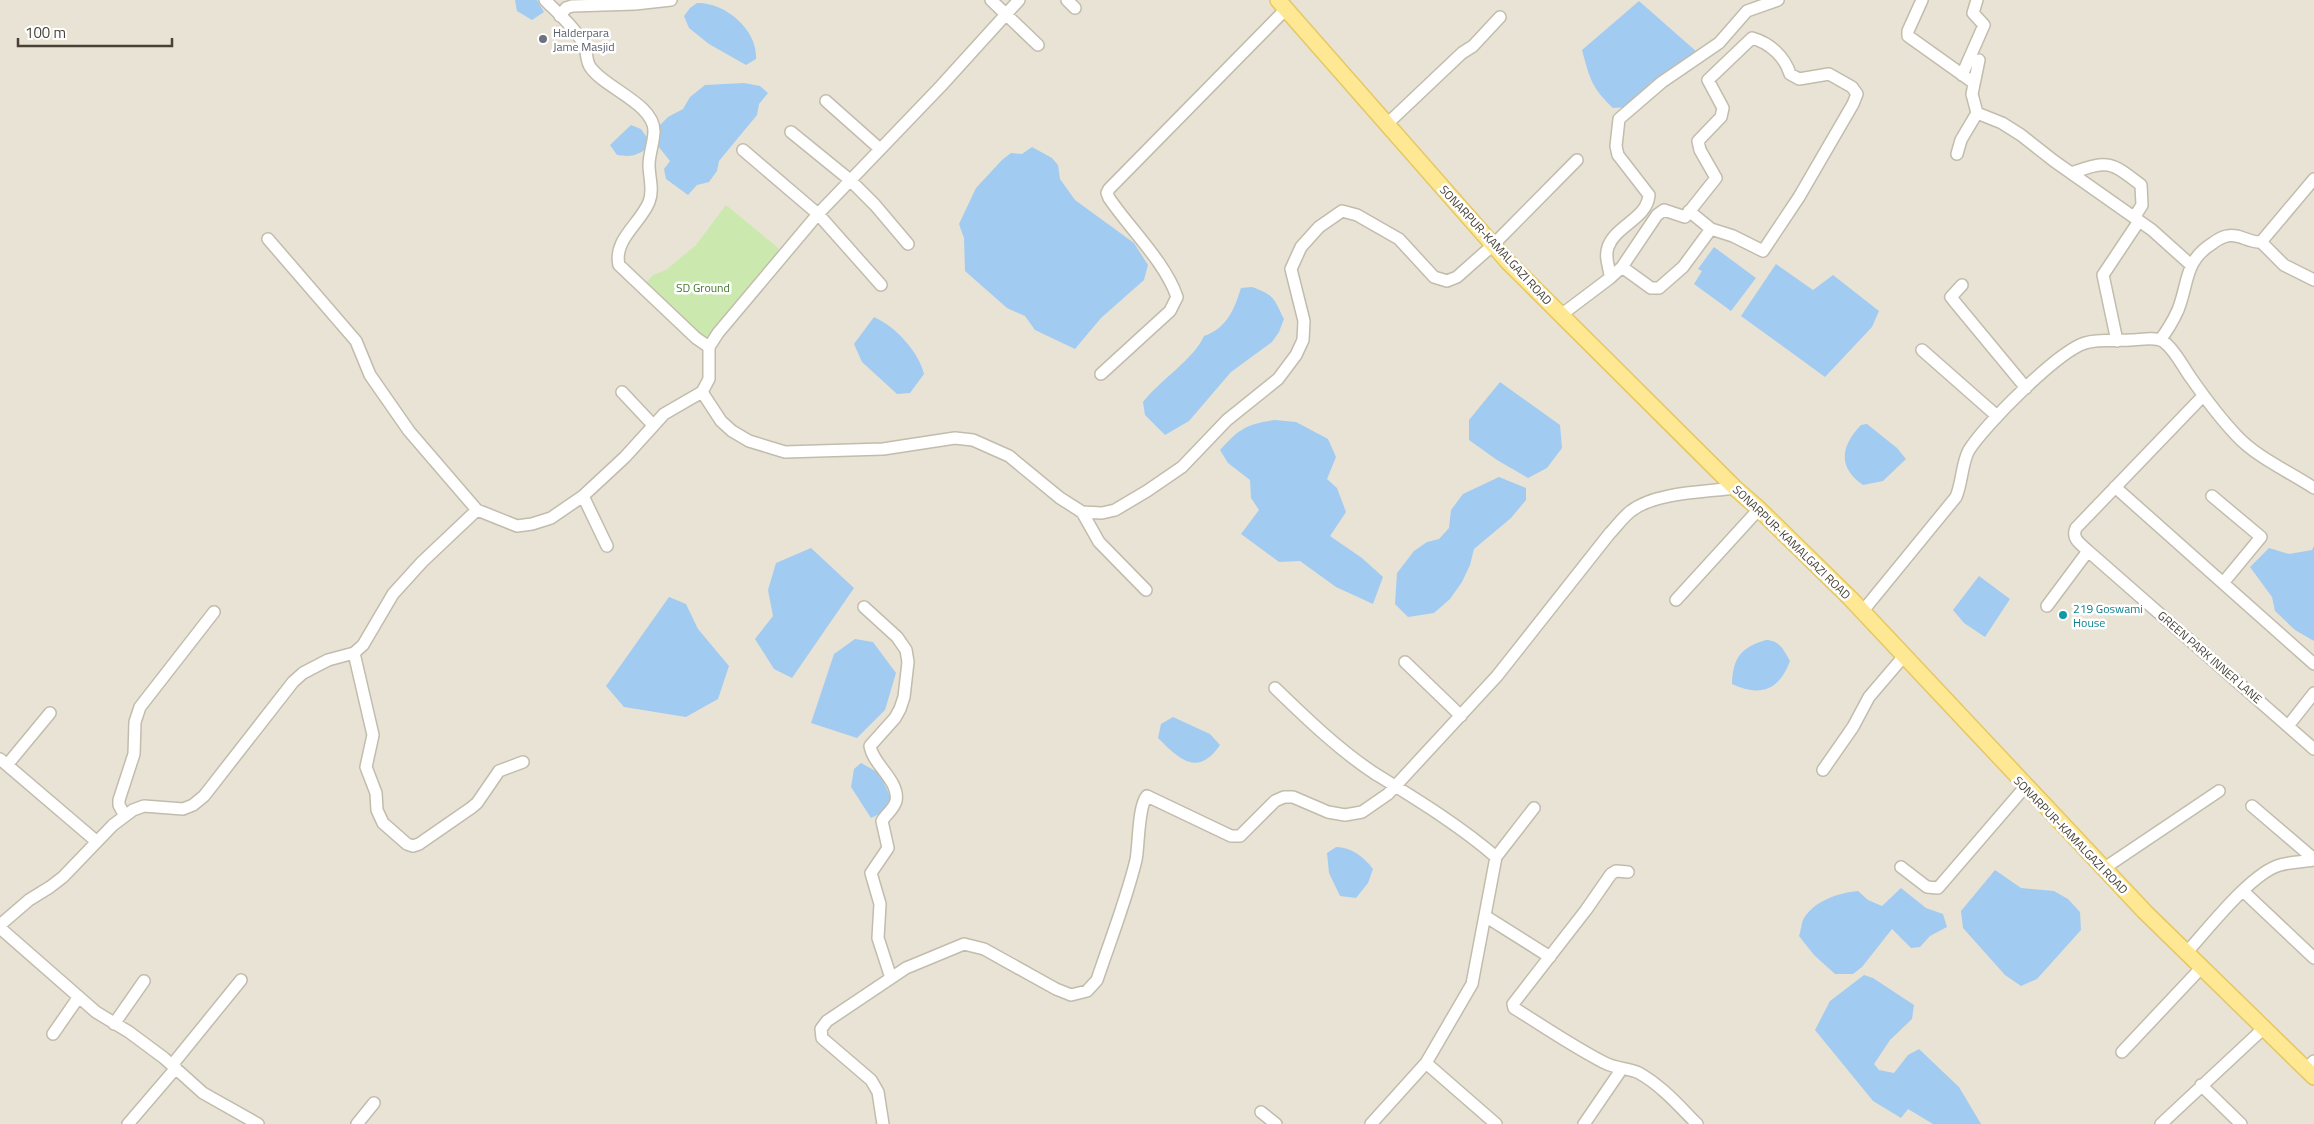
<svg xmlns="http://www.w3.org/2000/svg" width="2314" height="1124" viewBox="0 0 2314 1124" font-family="'Titillium Web',sans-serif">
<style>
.residential{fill:#e8e3d5}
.green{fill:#cbe9af}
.water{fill:#a2cbf2}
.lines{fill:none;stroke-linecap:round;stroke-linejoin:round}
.minor-casing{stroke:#c2bcac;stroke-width:14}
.major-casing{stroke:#e6c862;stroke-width:18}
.minor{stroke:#fff;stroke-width:11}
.major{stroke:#ffe894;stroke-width:15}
.worship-dot{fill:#6b7280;stroke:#fff;stroke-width:2}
.culture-dot{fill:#0f9aa8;stroke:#fff;stroke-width:2}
.labels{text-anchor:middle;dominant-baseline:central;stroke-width:5;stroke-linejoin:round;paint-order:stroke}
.worship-label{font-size:12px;fill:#5b616d;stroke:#fff;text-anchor:start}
.street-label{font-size:12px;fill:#474136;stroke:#fff}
.park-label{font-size:12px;fill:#417a27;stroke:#fff}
.culture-label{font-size:12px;fill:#0d838f;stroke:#fff;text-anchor:start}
</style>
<rect width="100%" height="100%" fill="#f4f1e7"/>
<path class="residential" d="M0,0h2314v1124h-2314z"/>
<path class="green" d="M726,205l51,42 4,6 -74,89 -63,-57 9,-10 13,-5 30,-25z"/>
<path class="water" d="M515,0h22l7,12 -12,8 -15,-9z
M1639,1l58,51 -46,30 -22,25 -16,1c-22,-21 -23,-29 -31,-58z
M697,3c28,-1 61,27 59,56l-10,6 -37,-21 -20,-16 -5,-12 6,-8z
M744,83l16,3 8,7 -9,11 -2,11 -38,46 -2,10 -8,11 -12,3 -9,10 -22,-16 -2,-10 6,-8 -12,-15 1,-20 9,-9 15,-8 7,-12 15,-12z
M631,125l10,4 7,10 -1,9c-10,8 -17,9 -30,7l-7,-10z
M1032,147l20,11 6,7 2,14 15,21 59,43 14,22 -4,15 -43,38 -26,31 -40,-19 -10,-14 -18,-8 -42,-37 -1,-33 -5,-14 17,-36 26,-28 9,-7 11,1z
M1714,247l42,31 -25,33 -37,-27 8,-13 -4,-2z
M1776,264l37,26 20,-15 46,36 -7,16 -47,50 -84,-61z
M1252,287c23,8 22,12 32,32l-5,13 -7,10 -41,30 -42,49 -24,14 -20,-20 -2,-13c17,-22 51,-43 61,-66 23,-8 30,-26 37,-48z
M874,317c21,9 45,35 50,57l-14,19 -13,1 -35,-32 -8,-18z
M1500,382l60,43 2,23 -15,20 -19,10 -31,-18 -28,-20v-20z
M1275,420l21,2 32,17 8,18 -9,22 10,9 9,24 -16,24 32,22 21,19 -10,27 -37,-17 -36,-26 -21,1 -38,-28 18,-24 -8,-12 -1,-18 -22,-17 -8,-13c19,-21 26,-26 55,-30z
M1867,424l30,24 9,11 -23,22 -20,4c-26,-18 -22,-39 -2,-60z
M1499,477l27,11v12l-15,18 -37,31 -4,16 -8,17 -12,17 -16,14 -26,4 -13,-13 2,-31 17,-22 13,-9 12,-3 10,-11 2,-18 12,-16z
M2314,546v95l-19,-11 -20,-19 -3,-14 -22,-30 19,-19 20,6 23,-4z
M811,548l43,40 -62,90 -18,-9 -19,-30 18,-23 -5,-26 8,-27z
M1979,576l31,23 -25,38 -21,-14 -11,-13z
M669,597l17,7 12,25 31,37 -11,33 -32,18 -62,-10 -18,-21z
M855,639l18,3 23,31 -11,37 -28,28 -46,-15 23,-69z
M1766,640c13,0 18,10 24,21 -11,30 -31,36 -58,23 1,-26 8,-36 34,-44z
M1173,717l37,17 10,11c-22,32 -40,15 -62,-7l3,-14z
M861,763l18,10 16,33 -24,12 -20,-31 3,-18z
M1336,847c15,0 28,10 37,22l-5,14 -12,15 -16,-2 -11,-23 -2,-20z
M1995,870l26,18 33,3 14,8 12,13 1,18 -44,49 -16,7 -16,-11 -42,-47 -2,-17z
M1901,888l25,20 17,6 4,13 -17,9 -10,11 -9,1 -19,-19 -30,38 -9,7h-18l-21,-19 -15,-19c2,-5 2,-11 4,-16 10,-19 35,-27 55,-29l10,9 14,6z
M1864,975l9,3 41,27 -2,14 -22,21 -16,24 5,6 15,3 14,-18 11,-6 40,38 22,37h-48l-25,-15 -7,9 -28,-17 -58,-71 15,-29z"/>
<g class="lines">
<g class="minor-casing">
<path id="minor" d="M545,0c13,13 29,27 38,43 5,8 2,18 8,25 14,20 63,36 63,63 0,11 -5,23 -5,34 0,12 5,25 0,37 -9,22 -36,38 -30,63l77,73 13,9
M991,0l47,45
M1067,0l8,8
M1922,0l-14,31v5l66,47
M560,16l6,-8 6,-2 63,-2 36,-4
M1979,60l-7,34 5,19 25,10 19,12 33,26 98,69 39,35
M1962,75l22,-50 -11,-12 4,-13
M826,101l54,48
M1387,124l75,-71 11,-7 27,-29
M791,132l59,48 25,25 33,39
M743,150l75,64 63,71
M1957,154l4,-14 16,-27
M2071,173c38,-13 39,-12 70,12l1,20 -5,8 -1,6
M1689,211l22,18
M268,239l88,102 14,34 39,56 68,79
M2261,242l23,23 30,15
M1610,278l12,-11 35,-52 7,-5 21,7 31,-39 -16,-28 -2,-9 23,-24 2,-9 -15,-28 44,-42c18,5 33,19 38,36l9,5 30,-5 23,13 5,7 -4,10 -54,93 -36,54 -30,-15 -22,-7 -28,38 -24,21h-8l-29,-21
M1962,285l-11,12 3,4 72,87
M1561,315l49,-37c0,-11 -6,-19 -2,-31 8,-22 39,-28 41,-52l-31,-40 -2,-9 3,-27 43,-37 57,-39 28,-32 31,-11
M2160,340c7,-9 13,-19 18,-30 11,-28 6,-49 35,-67 4,-3 9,-6 14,-7 12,-3 22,7 34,6l53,-63
M2117,341l-14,-66 36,-54
M1922,350l75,66
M1101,374l69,-63 7,-14c-12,-35 -47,-68 -68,-99l-2,-5 2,-4 177,-180
M622,392l31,33
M702,392l19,29 11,10 17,10 36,11 98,-3 72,-11 18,2 36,16 51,42 22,14 20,1 13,-3 32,-19 35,-24 45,-47 51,-41 18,-24 7,-15 1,-19 -13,-52 10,-22 18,-20 23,-16 15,4 42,24 35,38 13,4 10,-4 36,-32 84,-85
M2115,487l199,177
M583,496l24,50
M2212,496l49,41 -38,46
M1082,512l17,30 47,48
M2088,551c-7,-7 -17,-12 -12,-23l127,-132
M1676,600l83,-91
M2047,606l41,-55 226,198
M864,607l33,30 9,13 2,12 -4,35 -4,12 -5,9 -25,28c3,19 30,35 26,55 -2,8 -10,13 -14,20l6,27 -17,25 9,31 -2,34 13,40
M1862,612l94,-115c6,-14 6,-35 13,-47 16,-25 88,-98 116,-107 14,-4 31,-2 45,-3 11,0 25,-4 34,2 11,8 19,25 27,36 14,20 28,39 45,57 20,22 52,36 78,53
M354,653l19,82 -7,32 10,26 1,17 6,13 24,21 6,2 6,-2 52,-36 6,-5 22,-32 24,-9
M1405,662l56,54
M1275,688c31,30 63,61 99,85 42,26 85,52 122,84l-24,127 -46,79 -55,61
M2288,726l26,-33
M0,759l96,82
M7,765l43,-52
M1823,770l30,-43 16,-30 35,-41
M2252,806l62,53
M125,816l-6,-11v-5l15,-46 1,-32 5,-15 74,-95
M1496,857l38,-49
M1901,867l26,20 11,1 87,-101
M2103,869l116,-78
M1628,872l-12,-1 -5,3 -25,36 -73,94 1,4c29,18 58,38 89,54 12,7 27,6 36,11 23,13 40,33 58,51
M2243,891l71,67
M1485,916l65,41
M0,925l29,-25 21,-13 13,-10 50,-52 20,-15 11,-4 39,3 10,-4 11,-9 89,-114 10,-9 25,-13 26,-7 9,-8 30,-51 29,-32 55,-52 40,16 15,-2 19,-6 32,-22 42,-39 39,-43 38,-22 7,-13v-32l9,-14 100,-119 123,-128 78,-86
M0,928l96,84 33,20 35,26 39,35 55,31
M2187,952c21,-23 64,-79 93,-87 10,-3 23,-3 34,-5
M114,1024l30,-43
M53,1034l25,-36
M2122,1052l80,-85
M1426,1063l70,61
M172,1065l69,-85
M2306,1069l8,-8
M2201,1085l40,39
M1261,1112l15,12
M128,1124l48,-56
M357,1124l17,-21
M883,1124l-5,-32 -7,-12 -49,-42 -1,-9 6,-8 79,-53 58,-24 20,5 72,40 15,6 16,-4 10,-11c13,-39 29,-79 39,-120 3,-16 2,-54 11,-64l84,40h9l35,-35 9,-4h9l35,15 17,3 17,-3 26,-18 109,-118 113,-143c7,-7 13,-16 21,-22 24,-19 75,-19 104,-23
M1584,1124l37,-54
M2161,1124l104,-97"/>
</g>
<g class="major-casing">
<path id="major" d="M1278,0l230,262 227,226 24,21 91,89 295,314 169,165"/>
</g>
<use href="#minor" class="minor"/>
<use href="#major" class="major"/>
</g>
<circle class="worship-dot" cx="543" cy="39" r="5"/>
<circle class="culture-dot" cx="2063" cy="615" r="5"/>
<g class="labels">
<g class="worship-label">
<text x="553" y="32">Halderpara<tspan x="553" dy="14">Jame Masjid</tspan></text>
</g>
<g class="street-label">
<text transform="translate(1496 245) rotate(47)">SONARPUR-KAMALGAZI ROAD</text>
<text transform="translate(1792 542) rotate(44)">SONARPUR-KAMALGAZI ROAD</text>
<text transform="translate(2210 657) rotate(41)">GREEN PARK INNER LANE</text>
<text transform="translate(2071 835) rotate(46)">SONARPUR-KAMALGAZI ROAD</text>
</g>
<g class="park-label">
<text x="703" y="287">SD Ground</text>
</g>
<g class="culture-label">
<text x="2073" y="608">219 Goswami<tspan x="2073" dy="14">House</tspan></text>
</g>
</g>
<path d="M18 38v8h154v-8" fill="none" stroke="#474136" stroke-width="2.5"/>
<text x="25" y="38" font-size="15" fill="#474136" stroke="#ffffff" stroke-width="4" paint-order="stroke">100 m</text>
</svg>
